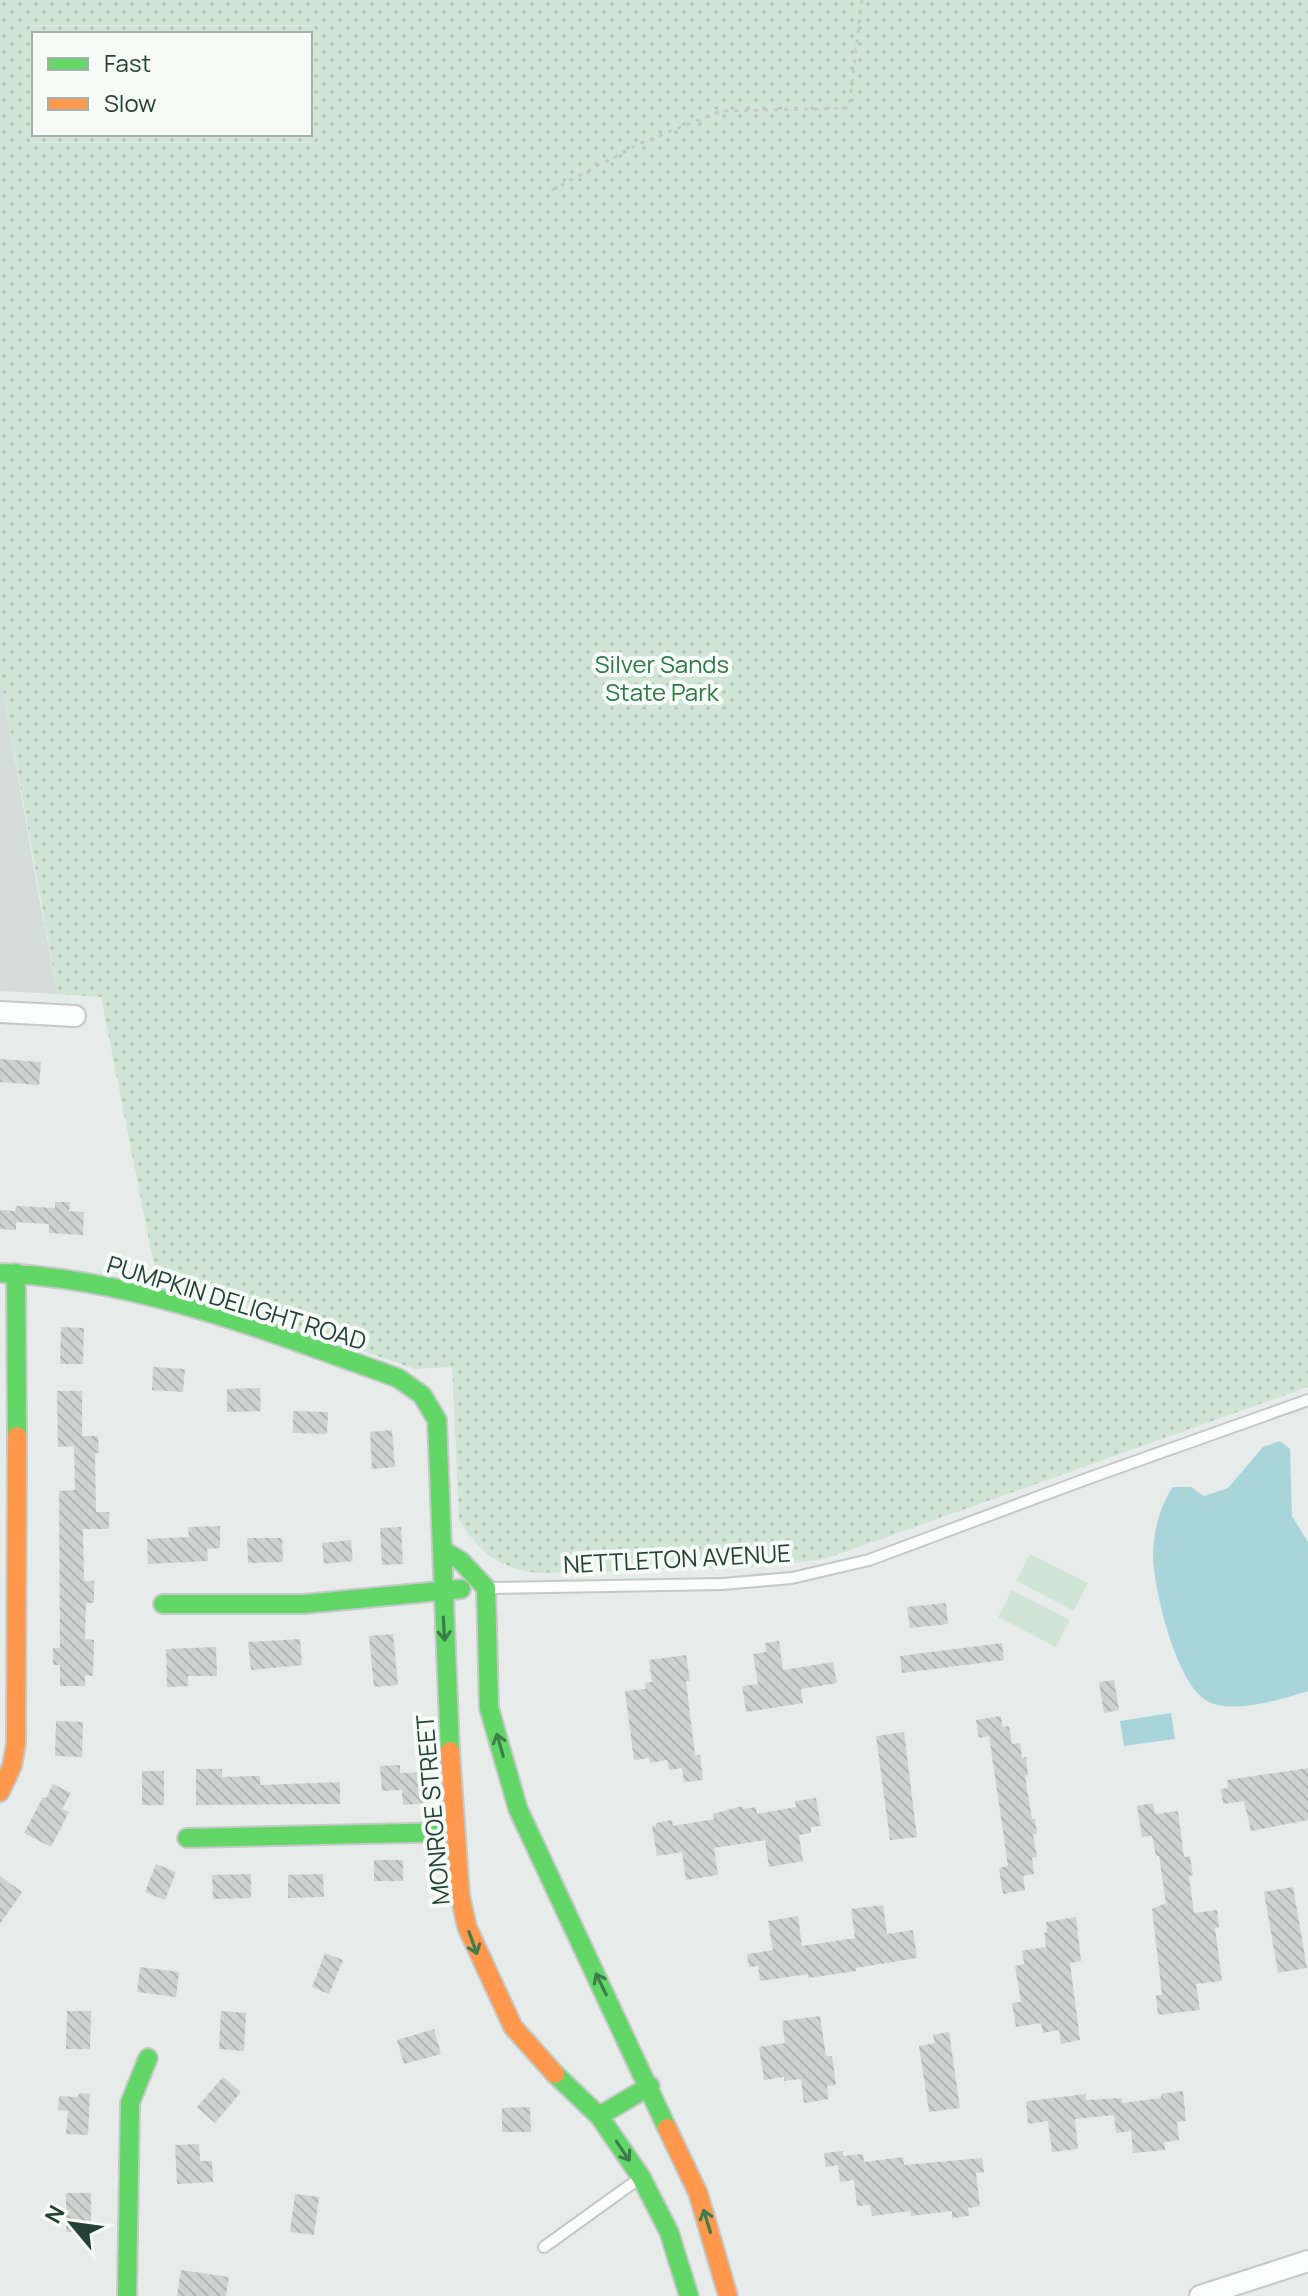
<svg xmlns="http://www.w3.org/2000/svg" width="1308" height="2296" viewBox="0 0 1308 2296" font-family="Manrope,sans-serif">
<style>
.built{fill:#d5ddda}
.grass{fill:#d1e5d6}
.park{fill:url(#park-dots);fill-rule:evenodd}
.water{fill:#a9d5da}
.building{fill:url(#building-back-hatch)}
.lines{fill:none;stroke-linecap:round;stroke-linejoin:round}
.lane-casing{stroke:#c4c9c7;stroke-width:14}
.street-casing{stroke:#c4c9c7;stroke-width:24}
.fast-casing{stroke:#c3cac7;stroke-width:22}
.slow-casing{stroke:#c3cac7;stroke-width:22}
.path{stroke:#c3cbc8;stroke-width:3;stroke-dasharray:4 6;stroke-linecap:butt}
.lane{stroke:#fbfcfc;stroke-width:10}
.street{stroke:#fbfcfc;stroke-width:20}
.fast{stroke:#63d668;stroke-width:18}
.slow{stroke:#ff974d;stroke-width:18}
.oneway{stroke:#3d7d4b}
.labels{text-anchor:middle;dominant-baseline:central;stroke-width:8;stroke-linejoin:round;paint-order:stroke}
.park-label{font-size:24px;fill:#2e7847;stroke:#f6fbf8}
.street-label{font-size:24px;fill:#244138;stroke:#f6fbf8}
</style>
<defs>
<pattern id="park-dots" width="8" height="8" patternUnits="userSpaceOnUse" patternTransform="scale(2)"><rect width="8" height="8" fill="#d1e5d6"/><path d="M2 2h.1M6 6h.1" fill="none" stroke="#b3c6b8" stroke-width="1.8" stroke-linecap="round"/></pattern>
<pattern id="building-back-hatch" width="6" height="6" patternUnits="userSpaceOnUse" patternTransform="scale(2)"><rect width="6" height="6" fill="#ced3d1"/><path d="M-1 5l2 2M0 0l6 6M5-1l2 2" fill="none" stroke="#b1b6b4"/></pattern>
</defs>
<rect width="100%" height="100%" fill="#e7ecea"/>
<path class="built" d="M0,674l39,223 19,97 -58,-3z"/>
<path class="grass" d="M1030,1554l58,29 -14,28 -58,-30z
M1012,1590l58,30 -14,27 -58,-30z"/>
<path class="park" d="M0,0h1308v1387l-483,172 -65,8 -224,6c-37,-5 -59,-22 -77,-54l-7,-152 -37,2 -195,-67 1,-4 -65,-22 -55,-279 -43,-3 -58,-320zM34,34h276v100h-276z"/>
<path class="water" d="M1280,1441l10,8 2,67 16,26v149c-25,8 -77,24 -101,10 -31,-18 -53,-110 -54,-145 0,-23 7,-51 20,-69h18l13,9 24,-8 35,-41z
M1171,1713l4,26 -51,7 -4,-25z"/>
<path class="building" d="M0,1059l41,3 -2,23 -39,-3z
M55,1202h15l-1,9 15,1 -1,23 -34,-2v-9l-33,-2v8l-16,-1v-19l15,1 1,-5 39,2z
M61,1327l23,1 -1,36h-23z
M153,1367l32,2 -2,23 -31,-2z
M260,1388l1,23 -34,1v-23z
M57,1391h25v45h16l1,17h-4l1,59h13v17h-26l1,52h10v22h-8l-1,36 9,1 -1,36 -8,-1v11h-25v-21h-7v-17h7l-1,-157 16,-1 -1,-44 -16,1z
M293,1411l35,1 -1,22 -34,-1z
M392,1430l3,37 -23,2 -2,-37z
M220,1526v22l-13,1 1,12 -60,3 -1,-25 42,-2 -1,-10z
M401,1527l2,37 -21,1 -2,-37z
M247,1538h35l1,24 -35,1z
M351,1540l2,21 -29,3 -2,-21z
M946,1603l2,21 -38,4 -3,-21z
M393,1634l5,51 -24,2 -5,-51z
M300,1639l2,26 -51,5 -3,-28z
M779,1641l4,29 50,-8 4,21 -36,6 2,14 -57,9 -4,-26 16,-2 -5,-30 13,-2 -1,-9z
M1002,1643l2,17 -102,13 -2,-17z
M216,1647l1,29h-29v10l-21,1 -1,-38z
M686,1655l4,26h-4l9,74h5l3,25 -19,2 -2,-14 -13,2 -2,-10 -17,3 -1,-5 -15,2 -9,-69 21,-2 -1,-6 7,-1 -3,-22z
M1114,1680l5,30 -15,3 -5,-31z
M1001,1716l1,11 7,-1 3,18 8,-1 2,15 4,-1 2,18 -3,1 7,43h3l2,15 -4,1 4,22 -5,1 2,16 -11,2 2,14 -22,4 -4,-26 9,-2 -9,-62 -10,-68 -10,2 -3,-18z
M56,1721l27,1 -1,35 -27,-1z
M904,1732l13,105 -27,3 -14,-104z
M400,1765v8l27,-1 2,31 -26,2 -1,-15 -20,1 -2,-25z
M1308,1768v52l-57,11 -7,-30 -21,3 -2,-15 7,-1 -1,-8z
M196,1769h26v8l38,-1v9l80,-3v22l-144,1z
M142,1771h22v34h-22z
M53,1784l18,9 -9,16 7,3 -18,35 -27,-14 19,-36 3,1z
M816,1798l5,28 -10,1v6l-12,2 4,26 -34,6 -4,-27 -51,8 4,27 -32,5 -4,-28 -25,4 -5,-30h4v-3l16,-3 1,6 41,-7 -1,-5 29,-8 1,3 13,-2 1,7 39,-7 -1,-6z
M1153,1803l2,11 23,-3 6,46 6,-1 3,19 -4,1 5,37 23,-3 2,17 -4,1 7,53 -26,3 4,26 -42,5 -2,-20h6l-10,-86 14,-6 -7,-47h-3l-4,-20 -10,1 -5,-31z
M374,1860h29v21h-29z
M156,1864l20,8 -11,28 -20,-8z
M251,1874v24l-38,1 -1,-24z
M323,1874l1,23 -36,1v-23z
M0,1876l22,16 -22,32z
M1293,1887l14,81 -29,5 -14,-81z
M883,1905l4,29 26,-4 4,28 -61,10v3l-48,7v-4l-48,7 -2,-15 -9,1 -2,-13 26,-4 -5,-29 30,-5 4,30 27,-4 26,-4 -4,-29z
M1076,1917l5,44 -11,2 10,77 -19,4 -2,-14 -16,3 -2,-10 -25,4 -4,-24 9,-1 -6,-36 9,-2 -2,-13 24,-4 -2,-14 3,-1 -1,-10z
M325,1953l18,7 -14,34 -17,-7z
M140,1967l39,5 -3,25 -39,-5z
M67,2011h24l-1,38h-24z
M221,2011l25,2 -2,38 -25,-2z
M820,2016l6,40h6l4,29 -9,1 2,13 -25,4 -3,-24 -17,2v-4l-20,3 -5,-33 26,-4 -3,-22z
M434,2029l7,25 -37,10 -7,-24z
M949,2032l11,76 -31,4 -10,-66 16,-3 -2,-8z
M223,2077l18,15 -26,31 -18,-16z
M1183,2091l3,30 -9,1 2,18 -15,2 1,8 -32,3 -2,-22 -15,2 -2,-18 -39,4 3,30 -26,3 -4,-31 -20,3 -2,-22 3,-1 57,-7v6l36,-2v5l39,-5v-4z
M80,2093l10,1 -2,41 -22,-1 2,-23 -10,-1 1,-14 18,1z
M530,2107l1,25h-29v-24z
M199,2144l1,17h12l1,21 -36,2 -2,-39z
M843,2151v5l20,-2 1,8 39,-5 1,8 78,-7 2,14 -8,1 4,33 -12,2 1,8 -17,2v-7l-41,5v-5l-39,5 -2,-11 -13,1 -3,-26 -14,2 -2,-17 -12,2 -2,-14z
M66,2193h25v39h-25z
M295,2194l24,3 -5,38 -24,-3z
M181,2270l48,7 -3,19h-49z"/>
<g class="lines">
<g class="lane-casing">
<path id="lane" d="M489,1588l233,-4 70,-6 77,-18 220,-82 219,-78
M544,2247l96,-69"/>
</g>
<g class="street-casing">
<path id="street" d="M0,1012l75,4
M1200,2296l108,-35"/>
</g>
<g class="fast-casing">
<path id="fast" d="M0,1273c137,6 270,59 398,105l24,17 15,25 13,331
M16,1273l1,163
M444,1551l17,10 25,27 3,120 29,101 149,319
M163,1604h141l157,-15
M187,1838l267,-6
M555,2074l44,42 42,61 28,55 20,64
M599,2116l51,-30
M127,2296l3,-193 18,-45"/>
</g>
<g class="slow-casing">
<path id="slow" d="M450,1751l10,144 7,32 46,100 42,47
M0,1792l12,-26 4,-23 1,-307
M667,2128l31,65 30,103"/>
</g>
<path class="path" d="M552,190l89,-47 80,-32 128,-3 13,-108"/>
<use href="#lane" class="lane"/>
<use href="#street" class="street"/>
<use href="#fast" class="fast"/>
<use href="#slow" class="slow"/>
</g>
<defs><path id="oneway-shaft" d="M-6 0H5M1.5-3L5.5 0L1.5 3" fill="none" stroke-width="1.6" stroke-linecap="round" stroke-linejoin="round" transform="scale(2)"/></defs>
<g class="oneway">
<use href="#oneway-shaft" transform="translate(444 1629) rotate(87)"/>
<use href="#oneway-shaft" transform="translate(500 1745) rotate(-106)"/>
<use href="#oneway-shaft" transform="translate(473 1943) rotate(70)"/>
<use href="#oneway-shaft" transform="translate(601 1984) rotate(-116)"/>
<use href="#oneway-shaft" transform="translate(623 2151) rotate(56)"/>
<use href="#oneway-shaft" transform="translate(707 2221) rotate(-107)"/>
</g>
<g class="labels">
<g class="park-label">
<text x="662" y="663">Silver Sands<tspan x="662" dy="28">State Park</tspan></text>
</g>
<g class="street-label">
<text transform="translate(237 1302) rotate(17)">PUMPKIN DELIGHT ROAD</text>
<text transform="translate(677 1558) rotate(-3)">NETTLETON AVENUE</text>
<text transform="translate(432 1810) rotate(-95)">MONROE STREET</text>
</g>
</g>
<rect x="32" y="32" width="280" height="104" fill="#f6fbf8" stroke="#a2b1ab" stroke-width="2"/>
<rect x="48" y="58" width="40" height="12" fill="#63d668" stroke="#a2b1ab" stroke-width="2"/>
<text x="104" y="72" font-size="24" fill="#244138">Fast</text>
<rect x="48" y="98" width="40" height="12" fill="#ff974d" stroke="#a2b1ab" stroke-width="2"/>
<text x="104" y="112" font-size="24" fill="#244138">Slow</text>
<g transform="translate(72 2224) rotate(299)" stroke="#f6fbf8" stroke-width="6" paint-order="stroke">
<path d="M0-6L14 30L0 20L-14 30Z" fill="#244138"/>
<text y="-12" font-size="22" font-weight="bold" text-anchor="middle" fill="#244138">N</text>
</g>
</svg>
